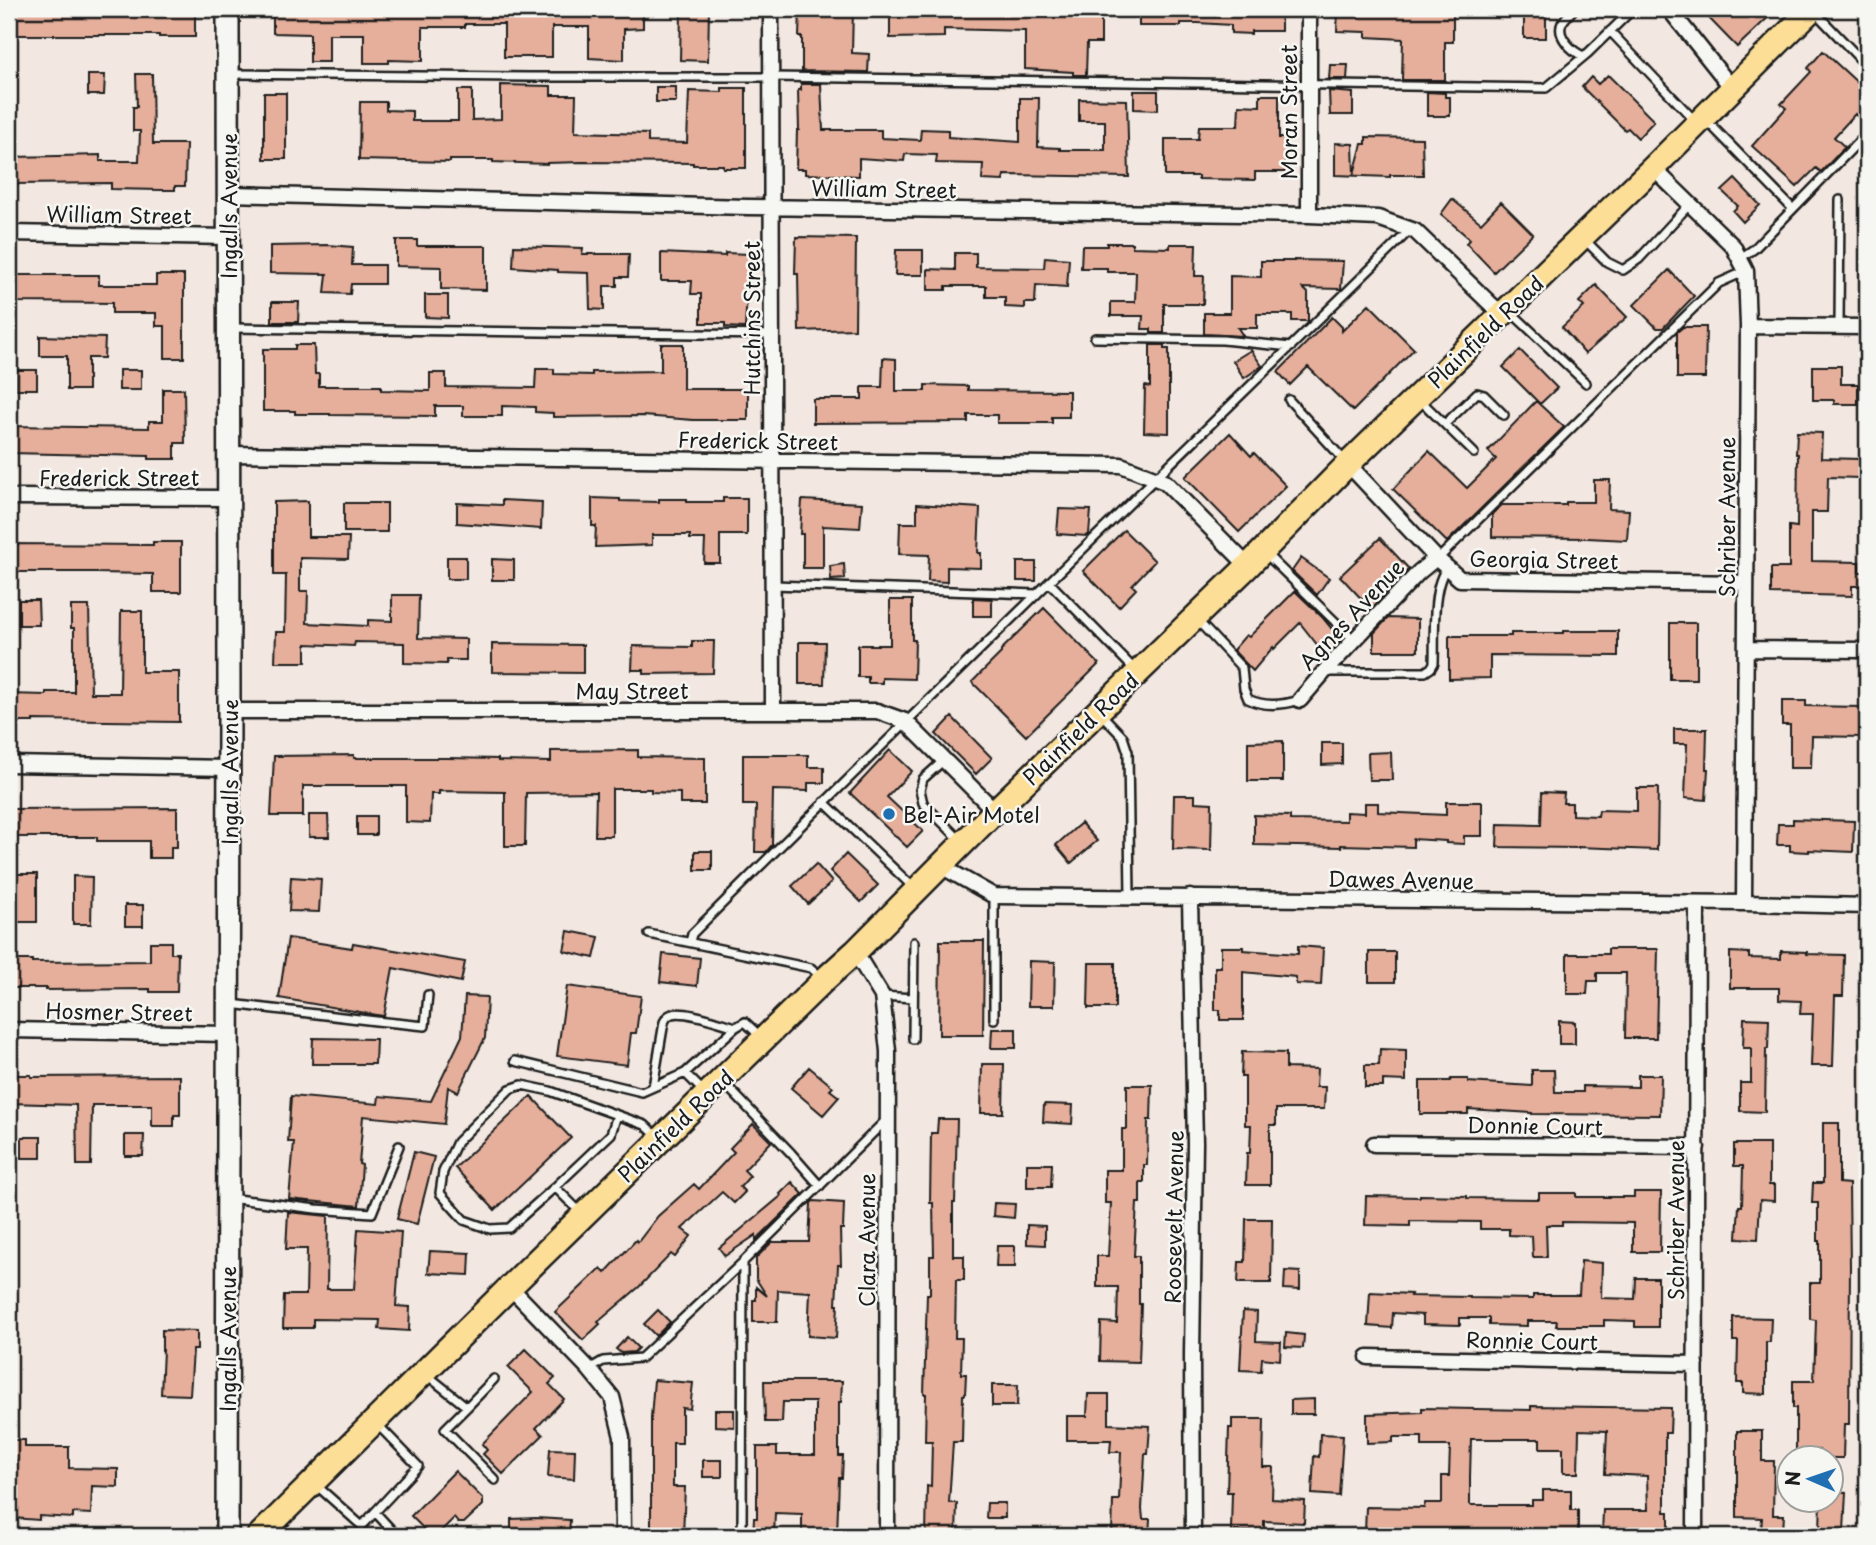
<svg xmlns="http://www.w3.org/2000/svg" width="1876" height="1545" viewBox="0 0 1876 1545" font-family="'Playpen Sans',sans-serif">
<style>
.building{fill:#e6af9b;stroke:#1c1c1c;stroke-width:2}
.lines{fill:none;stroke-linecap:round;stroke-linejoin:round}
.lane-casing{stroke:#1c1c1c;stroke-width:12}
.street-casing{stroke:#1c1c1c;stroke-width:19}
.secondary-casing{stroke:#1c1c1c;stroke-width:26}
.primary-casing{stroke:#1c1c1c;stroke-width:28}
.lane{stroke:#f6f6f2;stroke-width:7}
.street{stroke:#f6f6f2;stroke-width:14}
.secondary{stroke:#f6f6f2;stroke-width:21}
.primary{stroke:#fcde96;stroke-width:23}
.poi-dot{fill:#1f6fb2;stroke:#f6f6f2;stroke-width:2.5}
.labels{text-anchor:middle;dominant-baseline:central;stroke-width:5;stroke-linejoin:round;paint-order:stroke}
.street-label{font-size:21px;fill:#1c1c1c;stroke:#f6f6f2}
.poi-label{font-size:21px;fill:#1c1c1c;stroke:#f6f6f2;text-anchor:start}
</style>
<rect width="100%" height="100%" fill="#f3e8e1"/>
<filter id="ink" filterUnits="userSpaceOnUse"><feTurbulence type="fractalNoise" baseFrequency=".0143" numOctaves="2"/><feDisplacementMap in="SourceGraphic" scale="14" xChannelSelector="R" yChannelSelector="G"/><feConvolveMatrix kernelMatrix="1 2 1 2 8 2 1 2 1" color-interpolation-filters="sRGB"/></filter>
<g filter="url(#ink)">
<path class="building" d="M14,9h181v28h-36v-2h-145z
M273,9h370v19l-19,1v31l-35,-2v-31h-37v30h-48v-33h-39v3h-42v34l-34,-1v3h-25v-29h-35v28h-19v-28l-37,-1z
M681,9h28l-1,52 -28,-1z
M800,9h53l-1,44 17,1 -1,18 -66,-1v-34h-3z
M890,9h111l44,3v-3h56v34h-14l-1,32h-13v-3l-48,-3v-38l-81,-2v8l-54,1z
M1139,9h142v22h-30v3l-20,-1v-8l-33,-2h-17v3h-42z
M1338,9h115v33h-8v38h-43l1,-41 -37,-2v-5l-29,-1z
M1524,9h22v29h-22z
M1700,9h77l-40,38z
M1823,51l37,34 7,-7v48l-12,-12 -21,23 11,10 -24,25 -5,-4 -19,19 -45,-41 34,-38 -5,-4 30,-32 -3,-4z
M1330,65h18l-1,14h-18z
M136,74h16l1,70h33l-1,42h-10v4h-14l-50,-1v-6l-97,1v-27l86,-2v6h39l1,-30h-7v-24h4z
M88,75h17l-1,20h-16z
M1608,75l46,46 -16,17 -10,-10 -3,2 -43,-43 9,-10 7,7z
M801,84h20l2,46h58v8l39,2 1,-11 27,1v7l72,5v-44h19l-1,49 22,1v2h45v-29h-26v-22l48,1 2,77 -125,-2 -1,6 -21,-1 1,-16 -47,-1 1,-8 -32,-1 -1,7 -45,-3v18l-54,-2v-5h-9l1,-39h2l-1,-40h3z
M501,85l50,1v9h25l-1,37 73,2v8l39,1 2,-52 33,1v-4h24v80h-23v-3h-30v-2l-111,-1 -35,1v1l-54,-2v-2h-43v2l-91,-2 1,-58h26v8l26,1v10h46v-31h14v30l29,-1z
M656,87h20v15h-20z
M1134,91h24v19l-24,-1z
M1329,91l24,2v22h-23z
M1427,92l18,1v4h5v19h-23z
M264,93h22v66h-22z
M1260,95h19v43h6v34h-30v8l-57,-1v-3h-33v-37h33l1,-13h39l1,-21 21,1z
M1366,137l56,1 1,37h-33v2l-55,-2v-32l18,1 1,30 8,-30h4z
M1735,179l25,26 -17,17 -10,-11 5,-5 -16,-15z
M1452,199l29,24 20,-21 32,32 -39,38 -28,-29 4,-4 -29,-25z
M796,237l60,1 -1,91 -56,2 -1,-57h-3z
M396,240h21v6h69v44l-45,-1v-22l-45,-1z
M1107,243h25v4l38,1v-4h26l-1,32h9l-1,28h-39v29h-13v-4h-9l1,-13h-32v-14h24l1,-30h-29v-4h-26l1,-22h25z
M328,245l25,2 -1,18h32v19h-33l-1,10 -25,-1 2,-19 -57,-1v-27z
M514,246l69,2 -1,6h47l-1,23h-11v9h-13v24l-14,-1 -1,-36 -31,-1v-2l-45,-3z
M896,250h27v25h-28z
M661,253l64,3v-3l25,1 -1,39h-2l-2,35 -20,-1v-4h-24v-29h-10l1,-13h-31z
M955,253h21v14l68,1 1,-11 24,2 -2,28 -31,-2 -1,18h-10v5l-20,-1v-10h-19v-11h-40v4h-18v-21l27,1z
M1294,260l49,1 -2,28 -38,-1 5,5v28h-16v-7h-35v14h-19l5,8 -39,-2v-21h26v-37l31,1v-16h33z
M1669,270l25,26 -31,32h-6l-23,-23z
M16,275h83v10h57v-10h28v83h-19v-32h-9v-13h-44v-10l-96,-1z
M1596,285l31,32 -42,37 -23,-27 22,-20 -5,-5z
M425,295h23v23l-23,-1z
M272,302h27l-1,20h-26z
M1369,304l45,45 -61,62 -45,-44 -18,18 -12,-13 54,-55 10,10v4z
M1683,327h23l-1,51h-28v-46z
M40,336l65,2 -1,20h-16v32h-21v-34h-27z
M661,344h22v45h65v31h-55l-50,-4 -90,1v-4l-18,-1v-5l-33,-1v10h-39v-10h-28v10l-105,-1v-1h-35v-3h-32v-62h32v-4h19l1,29h4v12h62v4l49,1v-18h16v14l89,1 1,-19h18v5l38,1v-3l69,-1z
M1150,345h14v4h5v84l-25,-1 1,-46 5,1z
M1251,350l11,16 -18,12 -11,-17z
M1520,350l37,38 -17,16 -37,-37z
M883,358l13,1v32h29v-6l43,1v4l101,1v26h-17v6h-55v-8h-29v7l-155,1v-24h49v-12h20z
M1813,366h28v18h17v20h-24v-4h-21z
M16,370h21v19h-21z
M119,370h22v20h-22z
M163,389h21l1,54h-10v16h-26v-3l-140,-3v-27l140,2v-7h14z
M1536,401l28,26 -117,115 -54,-53 36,-38 38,37 29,-29 -8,-8z
M1797,432l25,1 -1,25 39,1v19l-32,-1 -1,35h-15v49l47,1v10h6l1,14h-14v10l-81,-2v-26h18v-42l8,1 1,-73h-2z
M1230,433l21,23 3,-3 32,33 -47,46 -54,-55z
M1594,480h16l-1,29 20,1 -2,30 -40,-2 -95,-1v-23l10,-9h64v-3h28z
M592,498l28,1v2l39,1v-3h28v3h36v-4h24v37h-27v28h-16l1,-24h-15v-4h-38v10l-57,2 1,-21h-4z
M502,500l40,2 -1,27 -84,-6v-20l45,2z
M802,500l60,3 -2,25 -37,-2v42h-20v-34h-3z
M308,501v36h41l-1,22 -48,-1v33h8l-1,32 61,3v-6l24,1v-26h27l-1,43 48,1v21h-19v4l-43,-1v-20l-49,-1 -1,4 -48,-2v18h-31l1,-30h9l1,-57h-12v-73z
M344,503h43v29h-43z
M917,504l63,4 -2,45h3v15l-34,-1v15l-19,-1 1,-26 -30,-1 1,-31h17z
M1059,509l32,1 -2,24 -2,2 -30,-2z
M1124,530l31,31 -23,24 4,4 -17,18 -36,-36z
M1380,538l29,31 -38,40 -31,-33z
M153,542h28v50h-28v-18l-56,-1v-1h-88v-28l144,1z
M447,557h19v22h-19z
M1301,558l28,20 -12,17 -25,-24z
M492,559l22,1v20h-22z
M1017,562h19v19h-19z
M844,564l1,15 -14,1 -1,-14z
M1295,591l28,27 18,22 -15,16 -26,-33 -26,26 -1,-2 -20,24 -20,-21 13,-15 3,2z
M973,598l19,1v17h-19z
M19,600h19l1,25h-20z
M890,600h22v40h3l-1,39 -32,-1v5h-14v-6h-10v-32h32z
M71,606h18l2,87h29l1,-82h21v61h37v50l-146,-2v2h-24v-28l37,1v-3h28v-64h-3z
M1044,608l55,56 -73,72 -54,-54 29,-29v-3z
M1388,618l30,1v32h-44v-18z
M1670,623h26v56h-26z
M1564,631h54v25l-128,-1v23l-41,1v-43h62v-3h53z
M692,641h22l-1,32 -69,1v-4h-12l1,-24 59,1z
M799,642h26l-1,42h-25z
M492,644l91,1v28l-91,-1z
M1782,701h24v5l55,1v30l-49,-1 -1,32h-21v-43h-8z
M952,717l40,41 -16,16 -40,-40z
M1674,729h33l-1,40h2l-2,31 -21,-2 2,-54h-13z
M1283,741v40h-35v-39z
M1322,743h20v21l-20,1z
M638,750v7l67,1v46h-25v-11l-29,-1v-3h-39v47h-17l1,-44 -70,1 -1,53h-20v-54l-66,-1v3h-8l-1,29 -24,-1v-36h-103v30h-32l3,-60 80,-1v3h94l50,1v2l53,1v-11z
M890,750l22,21 -25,26 36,34 -16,16 -57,-54z
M1391,752l1,28h-23l-1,-27z
M743,755h65v12h16v16h-16v8l-35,-1 -1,55 -6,7h-11l1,-47h-13z
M1637,788h21l-1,62 -79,-3v1l-81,-1 1,-23 43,1 1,-33 22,1 -1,10h9v12l26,1 1,-6 38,1z
M1174,795h21v7l17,1 -1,47 -38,-1z
M1446,802h36v34h-18v8l-18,-1v-2l-33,-2v8l-72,-2v2l-87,-2v-30l36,1v4l56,1v-9l19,1v-10h13v9l68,3z
M177,808v39h-6v11h-22v-17h-52v-4h-88v-28z
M309,815h19l1,22h-20z
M357,816h19v19h-19z
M1793,819l61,2 -1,31 -44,-2v2l-19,-1v-6h-13l1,-21h15z
M1081,823l16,18 -26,22 -15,-18z
M695,851h17v19h-17z
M846,854l32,31 -17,17 -31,-31z
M816,864l16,18 -24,22 -16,-18z
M17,874h20v48h-20z
M73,876l19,1 -1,47h-18z
M291,877l30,2 -2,33 -30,-1z
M125,905h18v21h-18z
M568,931l31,6 -5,21 -30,-7z
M288,938l64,10 1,-5 112,19 -4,20 -68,-14 -9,48 -7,-1 -98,-17z
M940,941h44l-1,94h-44z
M150,942h21v11h7l-1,39h-27v-3l-104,1 1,-2h-38v-28h23v2l118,-1z
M1298,946l25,2 -2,37 -25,-1v-7l-53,-5v48h-23v-10h-5v-43h6v-20h22v3l55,4z
M1608,949h50l-2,89h-31l1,-65h-29v8h-9l-1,13h-20v-40h41z
M1781,951l26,1v2l37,1 -1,41h-8l-2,70h-22l2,-52h-13l1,-13 -22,-1v-12h-49v-36l19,1v5l32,1z
M1369,952h26v30h-26z
M663,954l37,4 -3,28 -37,-4z
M1029,961l26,1 -1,44h-26z
M1089,963h26v45h-27z
M567,986l74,10 -5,37h-5l-4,32 -70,-9z
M465,996l22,1 -2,41 -27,54 -10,-5 -4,37 -81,-8 -4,48 3,1 -3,41 -70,-7 5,-57h-6l3,-46 87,8 1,-8 52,5 31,-65z
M1744,1018l25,1 -1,30h-2l-1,63 -25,-1v-28h11v-35h-8z
M1559,1021l16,1v22h-16z
M992,1029h24v19h-25z
M313,1038l63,1 -1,25h-63z
M1380,1049l26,1v31l-23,-1v7h-18v-22h14z
M1242,1052l44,1v15l31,1 -1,18h9l-1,22h-48v16h-6v60h-24l1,-32h3l1,-28h-6v-48h-4z
M982,1064h22l-1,49h-22z
M809,1067l24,20 -3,3 9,7 -16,18 -32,-27z
M1532,1070h22l1,22h28v-6l55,1v-12h23l-1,40 -128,-1v-1l-64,-4v5h-48v-33h30l1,-2h17v3l64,4z
M9,1075h22v2l149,-1v39h-6v11h-22v-21h-60l-1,60h-14l-1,-60 -67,-2z
M1127,1085h25l-1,35h-3l-1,45h-3v17h-4v21h-3l-3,53h5v48h2l-2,58 -39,-1 1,-39 16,1 1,-36h-21v-31h11l3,-53h-6v-33h17v-41h5z
M531,1096l40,42 -76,72 -40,-42z
M1044,1104l29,1 -1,19 -29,-2z
M938,1119h19l-2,84h-2v53h11v24h-8l-1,58h7l-1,36h5l-1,21h-2l-1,47h-9l-4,61h8l-1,33h-30l1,-50 4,1 1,-46h-7l1,-47h-2l3,-100h3v-38h4l-1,-53h-3l1,-70h6z
M1823,1123h16v60l10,1 1,82 -1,158h-5l-1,34h-25l1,-8h-23v-42h-3v-27h21l2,-61 -6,-1v-36h10v-42h-2v-38h-6l1,-20h10z
M753,1124l18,18 -27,28 6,6 -10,11 5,5 -11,11 -12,-11 -40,37 9,7 -16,21 -4,-3 -32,33 -41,35 2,2 -17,16 -28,-28 46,-44 4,5 31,-33 2,2 20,-26 36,-32 5,5 35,-37 -4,-4z
M125,1135h19l-1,21h-18z
M22,1137h19v21h-19z
M1734,1144h35v41h5v16l-14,-1 -2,39 -21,-1 2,-32h3l1,-40h-9z
M414,1152l20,5 -17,67 -20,-5z
M1027,1164h25l-1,23h-24z
M792,1182l11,12 -47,46v-5l-31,21 -6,-8 62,-52 -1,-2z
M1634,1192h27l-1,60h-27v-29l-71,-1v3h-16l1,32h-14l-1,-21 -23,-1v-6h-29v-7l-70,-1v5l-45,-1 1,-29 54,1v-2l47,1v2l72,1v-6h37v4h58z
M813,1201l31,2 -1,26h-3l1,36h-3l-2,40h2l-2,33 -28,-2 2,-44 -32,-2 -1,32h-24v-22h3v-13l11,9 -11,-17v-21l16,-16h37l2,-39z
M994,1203l21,1 -1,14 -21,-2z
M288,1212l40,4 -1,73h27l4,-60 43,3 -5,74 14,1 -1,24 -30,-2 1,-9 -67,-1v9h-30l1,-33h22l1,-46h-21z
M1246,1219h26l-1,64h-33l1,-21h6z
M1027,1225l18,1v19l-18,-1z
M997,1246h18v21h-19z
M430,1251l40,2 -1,22 -41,-2z
M1581,1261l21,2 -1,35 34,1 1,-21h22v49h-23v-6l-31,-1v6h-48l1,-5h-30v5l-38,-1v-7h-29v7l-37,-1v-9l-30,-2 -1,15 -24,-2 2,-34 41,2 -1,2 60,1v1l63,1v-4h46z
M1285,1271l15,1v18l-16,-1z
M658,1310l12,12 -14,14 -12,-12z
M1243,1311l14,1 -1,29 25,1 -1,18 -18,-2 -1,13 -21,-1z
M1733,1317l38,1 -1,24h-4v52l-23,-1v-10h-6l1,-42h-5z
M162,1330l35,1v19h-4l-3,45 -29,-1 2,-44h-1z
M1286,1333l18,2 -1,13 -18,-1z
M627,1337l11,11 -4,4 -13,1 -5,-4z
M526,1349l29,29 -6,6 15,15 -28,29 7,7 -40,39 -20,-20 4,-4 -5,-6 51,-52 -25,-25z
M654,1380l39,3 -3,26 -8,-1v35h-9v44h12l-2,49h-32v-118z
M764,1381h78l-1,21h-2v54h4l-1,22h-3l-2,58h-35v-22l-27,-1 -1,23h-21l1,-18h3v-71h20v8h38v-53h-32l-1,20h-17z
M992,1385h26l-1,21h-25z
M1088,1394h21v30l41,2 -2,28h-3l-3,55 1,10h7l-1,17h-37l1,-36h6l2,-48h-11l1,-12h-44v-24h20z
M1314,1399v15h-23v-14z
M1531,1406l140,2 -1,25h-5v79h4v24h-67l1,-26h45l-1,-34 -42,-2 2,-43 -28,-1 -1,43h-15v-25h-23v-9h-69l-1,38v28h62v-5h11v-10h28v20h7v26h-101v-3h-112l1,-26 58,1 1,-5h17v-27h7l1,-30h-28v-9h-29v5l-26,1v-29l55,-2v-4l109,2z
M715,1410h19v17l-19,-1z
M1232,1419h32l-1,48h10l-1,32 33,2 -1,22 -40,-2v10h-33l1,-39h-5l2,-64h3z
M1737,1431h25v30h12l-1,54h11l-1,16h-22l1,-13 -25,-1z
M1320,1434l23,1 -4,61 -27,-2 2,-38 5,1z
M9,1440h16v7h44v21l49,1v18l-26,-1 -1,28 -18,-1v5l-34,-2v4l-27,-2 4,-58h-7z
M550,1449l25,1 -1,29 -26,-2z
M703,1460h19v17h-19z
M455,1471l28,28v6l-19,18h-6l-4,-5 -18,18h-5l-20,-20z
M1830,1491l16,1 -2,39 -24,-1 1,-30h9z
M987,1503h18v15h-19z
M536,1518l34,2 -1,16h-58v-17z"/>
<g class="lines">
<g class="lane-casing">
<path id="lane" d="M1574,9c-4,4 -9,9 -12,14 -6,13 10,28 21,33l5,-3 45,-44
M1862,9l5,6
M1814,11l46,48
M1610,31l86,91
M230,74l300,3h241l775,11 42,-35
M1706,120l87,89
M1585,240l22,22 16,8 16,-11 51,-55
M1739,259l15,-10 113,-116
M1511,312l75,71
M1839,326l1,-126
M233,328l539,7
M1095,338l128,2 68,7
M1289,400l56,61
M1420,400l54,53
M1445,424l32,-31 7,2 20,20
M1264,552l90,88
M1438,559l281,-276 27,-12
M1049,582l86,88
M773,585l264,9
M1198,621l44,47 2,21 4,10c16,8 35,6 52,1
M1325,672h100l6,-4 3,-5c1,-24 -3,-77 13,-95
M1101,714l22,23 5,15 2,144
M944,760l-21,19 -3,11 3,13 37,37
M824,802l91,87
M649,934l162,34 10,9
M690,942l2,-8c237,-237 479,-470 718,-704
M882,996l31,2
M231,1004l145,17 49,5 3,-31
M994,1019v-123
M913,1039l1,-97
M515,1061l127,31 43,-19 19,19
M685,1073l51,-46 9,-5 16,15
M725,1084l66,69 29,33
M653,1087l11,-65c3,-5 3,-6 8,-8 14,-4 49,9 64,13
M555,1187l56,-53 6,-19
M229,1198l87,11 56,4 27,-67
M580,1212l-25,-25 -46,41 -19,1 -26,-9 -24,-27 3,-21 14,-30 53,-53 12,-4 28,6 95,34 12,11
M589,1369l14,-8 38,-3 102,-96
M427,1375l40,32 -22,22 50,51
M467,1407l27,-28
M316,1485l46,41 56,-60 -40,-41
M375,1512l22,24
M742,1536l1,-274 143,-142"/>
</g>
<g class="street-casing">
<path id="street" d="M771,9l2,702
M1309,9v206
M1669,9l63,79
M1653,168l80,78 13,25 2,55 -4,577
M229,194l519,13 561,8 69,3 37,13 87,84
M9,233l219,4
M1748,326l119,1
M230,454l891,11 44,17 83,84
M1348,464l88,94 24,21 286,4
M9,497l219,1
M1747,649l120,1
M1300,700l24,-28 95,-100 17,-14
M229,711h648l28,10 90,90
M9,764l220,4
M941,866l53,30 750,7 123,3
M1190,897l5,246 -3,213 1,180
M855,952l27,44 6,55 -1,485
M9,1030l219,4
M1374,1144l323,3
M510,1287l79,82 23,28 10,40 1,99
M1368,1357l328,7
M1695,1536l2,-632"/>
</g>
<g class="secondary-casing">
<path id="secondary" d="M227,1536l2,-825 -1,-702"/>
</g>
<g class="primary-casing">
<path id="primary" d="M259,1536l251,-249 314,-307 31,-28 140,-141 253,-245 100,-102 305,-296 159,-159"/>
</g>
<use href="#lane" class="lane"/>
<use href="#street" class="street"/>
<use href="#secondary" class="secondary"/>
<use href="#primary" class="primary"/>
</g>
</g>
<circle class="poi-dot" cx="889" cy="814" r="7"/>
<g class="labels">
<g class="street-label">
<text transform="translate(1288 112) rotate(-90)">Moran Street</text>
<text transform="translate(884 188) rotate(1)">William Street</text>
<text transform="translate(228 206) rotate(-90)">Ingalls Avenue</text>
<text transform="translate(119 214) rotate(1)">William Street</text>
<text transform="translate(751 318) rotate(-90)">Hutchins Street</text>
<text transform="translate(1485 331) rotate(-44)">Plainfield Road</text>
<text transform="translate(758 440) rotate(1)">Frederick Street</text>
<text x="119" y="477">Frederick Street</text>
<text transform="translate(1726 517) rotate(-90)">Schriber Avenue</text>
<text transform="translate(1544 559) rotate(1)">Georgia Street</text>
<text transform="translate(1351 614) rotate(-47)">Agnes Avenue</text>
<text x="632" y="690">May Street</text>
<text transform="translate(1080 728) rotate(-44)">Plainfield Road</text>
<text transform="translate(229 772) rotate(-90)">Ingalls Avenue</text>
<text transform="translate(1401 879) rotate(1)">Dawes Avenue</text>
<text transform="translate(119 1011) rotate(1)">Hosmer Street</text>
<text transform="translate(675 1125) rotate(-44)">Plainfield Road</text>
<text transform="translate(1535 1125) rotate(1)">Donnie Court</text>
<text transform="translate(1173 1217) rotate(-89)">Roosevelt Avenue</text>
<text transform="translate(1675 1220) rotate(-90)">Schriber Avenue</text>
<text transform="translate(866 1240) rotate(-90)">Clara Avenue</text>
<text transform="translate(227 1339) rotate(-90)">Ingalls Avenue</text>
<text transform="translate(1532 1340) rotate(1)">Ronnie Court</text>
</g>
<g class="poi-label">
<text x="903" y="814">Bel-Air Motel</text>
</g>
</g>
<rect width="1876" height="1545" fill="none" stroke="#f6f6f2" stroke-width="35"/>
<rect x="18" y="18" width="1841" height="1510" fill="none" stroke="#1c1c1c" stroke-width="2.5" filter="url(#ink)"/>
<g transform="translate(1810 1479) rotate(272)"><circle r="33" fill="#f6f6f2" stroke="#9f9f9c" stroke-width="2"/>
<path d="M0-5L12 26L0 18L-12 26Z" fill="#1f6fb2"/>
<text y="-10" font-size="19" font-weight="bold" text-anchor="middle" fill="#1c1c1c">N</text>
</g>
</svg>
